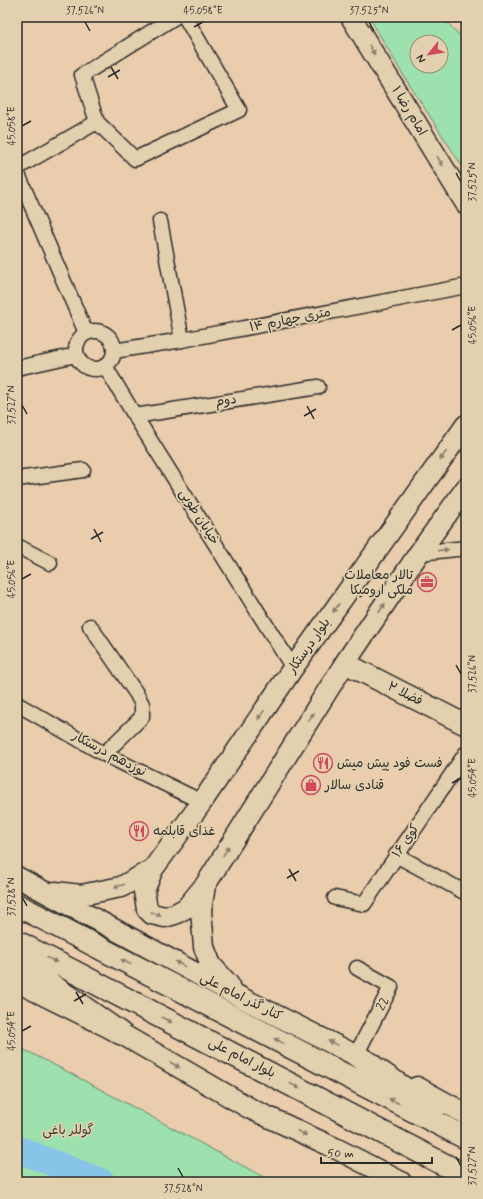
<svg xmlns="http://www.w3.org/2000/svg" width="483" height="1199" viewBox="0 0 483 1199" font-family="Mynerve,'Playpen Sans Arabic',sans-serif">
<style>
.green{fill:#9ce1ae;stroke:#64866c;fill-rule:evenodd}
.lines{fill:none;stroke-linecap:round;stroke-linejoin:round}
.river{stroke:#87c4e7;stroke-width:27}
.street-casing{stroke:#2b2b2b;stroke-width:17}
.secondary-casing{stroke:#2b2b2b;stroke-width:23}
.highway-casing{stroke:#2b2b2b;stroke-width:25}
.street{stroke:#e3d0ae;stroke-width:14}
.secondary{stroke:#e3d0ae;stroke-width:20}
.highway{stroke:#e3d0ae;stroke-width:22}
.oneway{fill:#877e6c}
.ticks{fill:none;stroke:#2b2b2b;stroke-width:1.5}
.labels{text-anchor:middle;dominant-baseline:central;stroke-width:3.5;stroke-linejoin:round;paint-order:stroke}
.street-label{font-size:13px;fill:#2b2b2b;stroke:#e3d0ae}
.poi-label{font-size:13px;fill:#2b2b2b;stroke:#e3d0ae;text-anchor:start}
.park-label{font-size:13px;fill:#363d38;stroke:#e3d0ae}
.neatline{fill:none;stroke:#2b2b2b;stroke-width:1.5}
.ticks-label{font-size:10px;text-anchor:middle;fill:#2b2b2b}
</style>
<rect width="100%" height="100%" fill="#eacdad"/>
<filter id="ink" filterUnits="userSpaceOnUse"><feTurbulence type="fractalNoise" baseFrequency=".025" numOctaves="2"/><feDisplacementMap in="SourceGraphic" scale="8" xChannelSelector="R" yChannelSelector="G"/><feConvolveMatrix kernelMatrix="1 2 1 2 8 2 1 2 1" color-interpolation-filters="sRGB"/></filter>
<g filter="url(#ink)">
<path class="green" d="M369,17h73l24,25v130l-61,-94zM417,42h24v24h-24z
M17,1046l53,27 203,109h-256z"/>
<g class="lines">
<path class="river" d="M17,1149l85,33"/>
<g class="street-casing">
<path id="street" d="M175,17l-93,58 15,47 38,37 104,-49 -54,-93
M17,168l80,-46
M17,172l69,161
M160,221l22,119
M76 350a19 19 0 1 1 38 0a19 19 0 1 1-38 0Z
M114,351l68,-11 284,-54
M105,366l30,50 158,252
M17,368l59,-13
M135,416l183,-29
M17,479l66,-9
M17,546l33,17
M419,553l47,-5
M90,626l46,67 6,11v13l-38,37
M17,704l87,50 98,48
M396,855l70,38
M335,898l29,6 102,-151
M356,1055l35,-68 -34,-19"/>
</g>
<g class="secondary-casing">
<path id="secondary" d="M351,17l115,187
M466,425l-173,243 -91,134 -49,67 -9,22 3,18 5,5 13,3 10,-3 11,-6 20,-24 139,-221 74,-110 47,-65
M345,663l121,62
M17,877l223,120 131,66
M205,886l-4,24 3,37 7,18 18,20
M55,892l26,3 40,-8 32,-18
M17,982l103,51 131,76 86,40 64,33
M417,1087l49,27"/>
</g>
<g class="highway-casing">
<path id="highway" d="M17,905l449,233
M17,942l449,234
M17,961l103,72
M356,1055l78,54"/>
</g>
<use href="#street" class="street"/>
<use href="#secondary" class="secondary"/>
<use href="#highway" class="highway"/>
</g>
<defs><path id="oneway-solid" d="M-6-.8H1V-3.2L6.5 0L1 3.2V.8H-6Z"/></defs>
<g class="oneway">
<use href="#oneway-solid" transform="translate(372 50) rotate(59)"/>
<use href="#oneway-solid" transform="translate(440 161) rotate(59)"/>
<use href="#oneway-solid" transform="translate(443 456) rotate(125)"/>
<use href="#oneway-solid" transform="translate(443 550) rotate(-6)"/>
<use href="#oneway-solid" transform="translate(336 608) rotate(125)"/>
<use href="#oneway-solid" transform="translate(382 608) rotate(-56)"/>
<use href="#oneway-solid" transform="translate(261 715) rotate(124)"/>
<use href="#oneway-solid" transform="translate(311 717) rotate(-58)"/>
<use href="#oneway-solid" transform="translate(226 851) rotate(-58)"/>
<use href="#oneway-solid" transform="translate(119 886) rotate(162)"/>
<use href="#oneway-solid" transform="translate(156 914) rotate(21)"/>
<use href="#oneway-solid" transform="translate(52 960) rotate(27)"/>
<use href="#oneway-solid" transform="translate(126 962) rotate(-153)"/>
<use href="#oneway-solid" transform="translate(180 964) rotate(-151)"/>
<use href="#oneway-solid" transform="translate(167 1020) rotate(27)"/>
<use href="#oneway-solid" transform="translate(279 1041) rotate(-153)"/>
<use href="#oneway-solid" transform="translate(333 1043) rotate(-154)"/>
<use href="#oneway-solid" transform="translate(175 1065) rotate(30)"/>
<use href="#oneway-solid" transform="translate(295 1086) rotate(28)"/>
<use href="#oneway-solid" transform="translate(394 1101) rotate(-153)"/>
<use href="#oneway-solid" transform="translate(302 1133) rotate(25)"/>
</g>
</g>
<path class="ticks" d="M85,22l5,9M369,22l5,9M194,27l9,-5M111,67l7,12M108,77l12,-7M22,126l9,-5M456,173l5,9M452,330l9,-5M22,405l5,9M307,406l7,13M304,416l12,-7M94,529l7,13M91,539l12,-7M22,579l9,-5M456,665l5,9M452,783l9,-5M289,869l7,12M287,878l12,-7M22,897l5,9M76,992l7,12M74,1001l12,-7M22,1031l9,-5M456,1157l5,9M178,1168l5,9"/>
<defs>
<g id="office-ring" transform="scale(1)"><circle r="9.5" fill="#e3d0ae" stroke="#d1495b" stroke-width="1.5"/><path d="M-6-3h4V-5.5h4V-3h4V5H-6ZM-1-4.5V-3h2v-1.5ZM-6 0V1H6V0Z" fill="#d1495b"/></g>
<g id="restaurant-ring" transform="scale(1)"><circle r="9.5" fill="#e3d0ae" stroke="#d1495b" stroke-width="1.5"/><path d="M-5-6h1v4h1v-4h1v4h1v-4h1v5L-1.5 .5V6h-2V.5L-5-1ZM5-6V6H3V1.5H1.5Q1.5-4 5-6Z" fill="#d1495b"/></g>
<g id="shop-ring" transform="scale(1)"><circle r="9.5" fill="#e3d0ae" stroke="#d1495b" stroke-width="1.5"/><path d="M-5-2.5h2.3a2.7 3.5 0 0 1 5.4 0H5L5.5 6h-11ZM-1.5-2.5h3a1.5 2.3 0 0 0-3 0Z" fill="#d1495b"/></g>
</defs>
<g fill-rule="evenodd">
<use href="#office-ring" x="427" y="582"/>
<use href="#restaurant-ring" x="323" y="763"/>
<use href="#shop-ring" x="311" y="785"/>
<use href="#restaurant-ring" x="139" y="831"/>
</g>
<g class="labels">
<g class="street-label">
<text transform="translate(409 111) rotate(59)">امام رضا ۱</text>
<text transform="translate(290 320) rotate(-11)">۱۴ متری چهارم</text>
<text transform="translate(226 401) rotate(-9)">دوم</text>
<text transform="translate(199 517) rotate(58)">خیابان طوبی</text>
<text transform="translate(309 646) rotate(-55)">بلوار درستکار</text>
<text transform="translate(405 694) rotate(27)">فضلا ۲</text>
<text transform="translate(109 754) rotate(28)">نوزدهم درستکار</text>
<text transform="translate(406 841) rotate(-56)">کوی ۱۶</text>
<text transform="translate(241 997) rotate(27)">کنار گذر امام علی</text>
<text transform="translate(383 1004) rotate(-63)">22</text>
<text transform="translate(242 1058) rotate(27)">بلوار امام علی</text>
</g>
<g class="poi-label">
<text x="413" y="575" text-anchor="end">تالار معاملات<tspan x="413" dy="15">ملکی ارومیکا</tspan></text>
<text x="337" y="763">فست فود پیش میش</text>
<text x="325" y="785">قنادی سالار</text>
<text x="153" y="831">غذای قابلمه</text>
</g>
<g class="park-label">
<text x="68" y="1130">گوللر باغی</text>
</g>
</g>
<rect width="483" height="1199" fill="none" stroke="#e3d0ae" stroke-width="44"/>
<g transform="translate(429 54) rotate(240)"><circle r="19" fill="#e3d0ae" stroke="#998e7a"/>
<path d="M0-3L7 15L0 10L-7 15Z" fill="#d1495b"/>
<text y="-6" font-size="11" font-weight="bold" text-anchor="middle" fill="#2b2b2b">N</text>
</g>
<path d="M321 1157v6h111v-6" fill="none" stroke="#2b2b2b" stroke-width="2"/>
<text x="327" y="1157" font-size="12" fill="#2b2b2b" stroke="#e3d0ae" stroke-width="3" paint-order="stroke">50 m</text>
<rect x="22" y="22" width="439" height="1155" class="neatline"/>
<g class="ticks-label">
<text x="85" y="14">37.526°N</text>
<text x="203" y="14">45.058°E</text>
<text x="369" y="14">37.525°N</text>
<text transform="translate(11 126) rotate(-90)" y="4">45.058°E</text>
<text transform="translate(472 182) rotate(-90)" y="4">37.525°N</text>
<text transform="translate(472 325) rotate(-90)" y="4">45.056°E</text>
<text transform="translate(11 405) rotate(-90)" y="4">37.527°N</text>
<text transform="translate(11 579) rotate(-90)" y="4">45.056°E</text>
<text transform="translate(472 674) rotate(-90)" y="4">37.526°N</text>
<text transform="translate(472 778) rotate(-90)" y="4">45.054°E</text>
<text transform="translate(11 897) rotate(-90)" y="4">37.528°N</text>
<text transform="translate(11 1031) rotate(-90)" y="4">45.054°E</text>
<text transform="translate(472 1166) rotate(-90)" y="4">37.527°N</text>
<text x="183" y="1192">37.528°N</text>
</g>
</svg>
